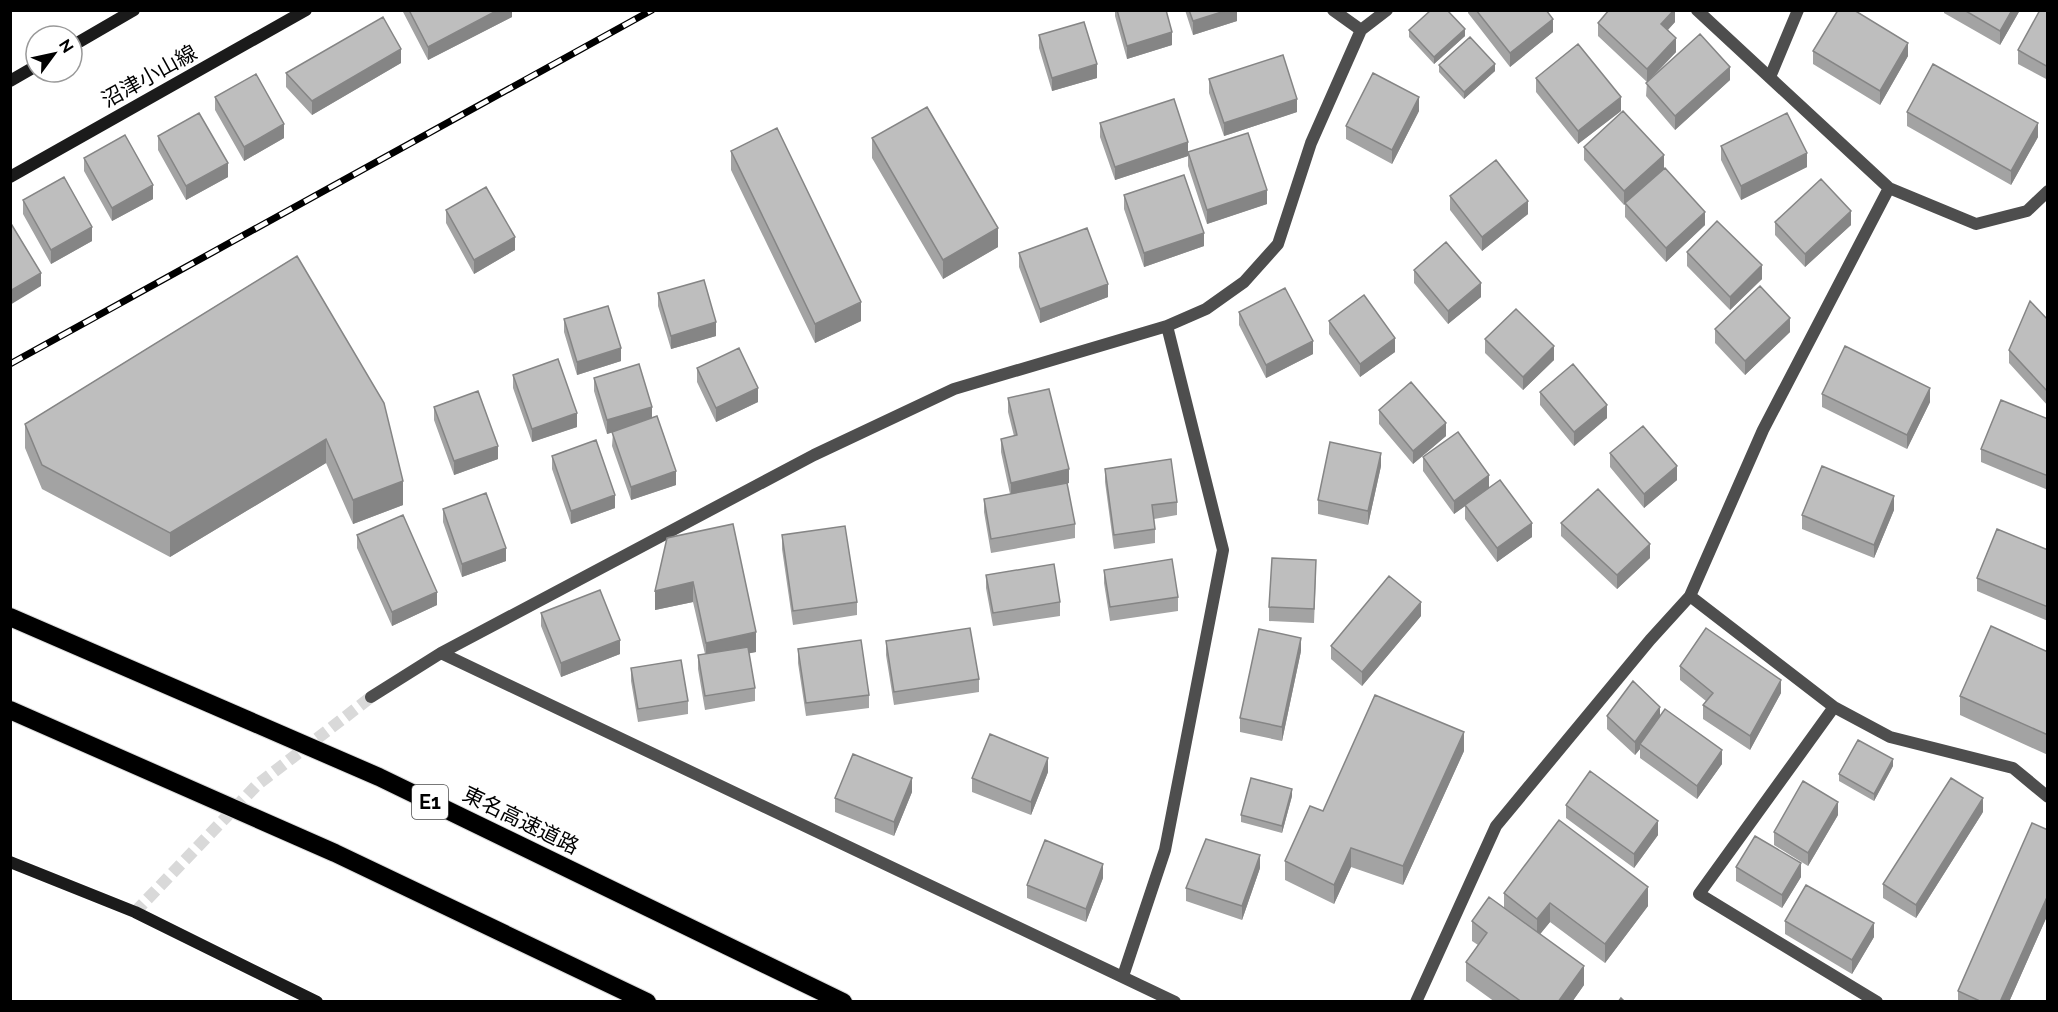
<svg xmlns="http://www.w3.org/2000/svg" width="2058" height="1012" viewBox="0 0 2058 1012" font-family="Raleway,'Noto Sans JP',sans-serif">
<style>
.lines{fill:none;stroke-linecap:round;stroke-linejoin:round}
.street-tunnel{stroke:#d9d9d9;stroke-width:12;stroke-dasharray:12 6;stroke-linecap:butt}
.highway-casing{stroke:#dbdbdb;stroke-width:20}
.lane{stroke:#4e4e4e;stroke-width:12}
.street{stroke:#4e4e4e;stroke-width:12}
.secondary{stroke:#1b1b1b;stroke-width:12}
.highway{stroke:#000;stroke-width:18}
.rail-casing{stroke:#000;stroke-width:7}
.rail{stroke:#fff;stroke-width:4.5;stroke-dasharray:14;stroke-linecap:butt}
.wall{fill:#a3a3a3}
.shaded-wall{fill:#858585}
.building{fill:#bebebe;stroke:#858585;stroke-width:1.5}
.labels{text-anchor:middle;dominant-baseline:central;stroke-width:4.5;stroke-linejoin:round;paint-order:stroke}
.shield{fill:#fff;stroke:#4c4c4c;stroke-width:1.5}
.shield-label{font-size:20px;font-weight:bold;fill:#000}
.street-label{font-size:21px;fill:#000;stroke:#fff}
</style>
<rect width="100%" height="100%" fill="#fff"/>
<g class="lines">
<path class="street-tunnel" d="M135,912l122,-127 114,-88"/>
<g class="highway-casing">
<path id="highway" d="M10,617l369,160 464,225
M10,710l325,143 312,149"/>
</g>
<path class="lane" d="M1770,77l28,-67"/>
<path class="street" d="M1333,10l28,20
M1697,10l192,178 87,36 51,-13 21,-20
M1690,596l144,111 -135,187 178,108
M441,653l734,349
M371,697l70,-44 373,-198 140,-66 213,-63 39,-17 38,-27 34,-38 33,-101 50,-113 26,-20
M1834,707l56,30 123,31 35,29
M1123,976l42,-126 58,-300 -56,-224
M1416,1002l80,-176 154,-186 40,-44 73,-166 126,-242"/>
<path class="secondary" d="M72,46l62,-36
M10,81l26,-15
M10,177l296,-167
M10,862l125,50 182,90"/>
<use href="#highway" class="highway"/>
<g class="rail-casing">
<path id="rail" d="M10,364l642,-354"/>
</g>
<use href="#rail" class="rail"/>
</g>
<path class="wall" d="M402,10h110v7l-84,43z
M1115,10h51l6,35 -45,14 -12,-43z
M1185,10h52v11l-44,14z
M1468,10h78l7,22 -43,35 -42,-54z
M1675,10v12l-7,8 8,22 -24,26 78,2 -55,50 -29,-34 1,-14 -49,-46v-13z
M1944,10h76l-20,35 -56,-32z
M2048,10v70l-30,-16v-14z
M1409,30l56,6 -31,28 -25,-27z
M1039,35l58,43 -45,13 -13,-43z
M1813,51l95,5 -28,49 -67,-41z
M401,63l-89,52 -26,-28v-14z
M1439,65l56,6 -31,28 -25,-27z
M1536,78l85,33 -43,33 -42,-52z
M1209,79l88,33 -73,24 -15,-43z
M215,97l69,41 -40,23 -29,-51z
M1419,111l-27,53 -46,-25v-13z
M1907,112l131,25 -27,48 -104,-59z
M1100,123l88,29 79,52 -60,20 -19,-58v-10l-73,24 -15,-43z
M158,136l70,41 -42,23 -28,-50z
M872,138l126,109 -55,32 -71,-121z
M1721,146l86,21 -66,33 -20,-40z
M1584,147l80,22 41,56 -39,37 -41,-45v-13l-1,1 -40,-45z
M731,151l130,170 -46,22 -84,-173z
M84,158l69,41 -41,22 -28,-50z
M1124,195l80,51 -60,21 -20,-58z
M1450,196l78,18 -46,37 -32,-41z
M23,200l69,41 -41,23 -28,-50z
M446,210l69,40 -41,24 -28,-51z
M1775,222l76,3 -46,42 -30,-32z
M1687,252l75,27 -32,31 -43,-44z
M1019,253l89,44 -68,26 -21,-56z
M297,256l106,249 -50,19 -27,-61 -156,94 -128,-68 -17,-41v-24z
M1414,270l67,27 -33,27 -34,-41z
M658,293l58,43 -45,13 -13,-43z
M1239,312l74,42 -47,24 -27,-53z
M564,319l57,42 -44,14 -13,-43z
M2048,320v86l-39,-43v-13z
M1329,321l66,31 -35,25 -31,-43z
M1715,329l75,3 -45,43 -30,-32z
M1485,339l69,21 -31,30 -38,-37z
M697,368l61,34 -42,20 -19,-40z
M513,375l64,52 -45,15 -19,-54z
M594,378l58,40 24,67 -45,15 -19,-54 1,-14 -6,2 -13,-43z
M1540,392l67,26 -33,28 -34,-41z
M1822,394l108,8 -23,47 -85,-42z
M1008,398l61,85 -5,1 11,40v14l-84,15 -7,-41v-13l26,-5 -9,-42v-13l13,-3 -6,-24z
M434,407l64,52 -44,16 -20,-55z
M1379,410l67,26 -33,28 -34,-40z
M2048,419v71l-67,-28v-13z
M1610,453l67,27 -33,28 -34,-41z
M552,456l63,52 -44,16 -19,-55z
M1423,457l66,31 43,49 -35,25 -32,-43v-13l-11,8 -31,-43z
M1381,466l-13,59 -50,-11v-14z
M1105,469l72,33v13l-23,4 1,10v14l-41,6 -9,-67z
M443,509l63,52 -44,16 -19,-55z
M1894,510l-20,48 -72,-29v-14z
M1561,523l89,35 -33,31 -56,-53z
M357,535l80,70 -45,21 -35,-78z
M782,535l75,67v13l-64,10 -11,-76z
M667,538l89,114 -7,1 6,35v13l-50,9 -7,-41v-14l7,-1 -12,-52 -38,8z
M2048,550v71l-71,-30v-13z
M1104,570l74,27v14l-68,10 -6,-38z
M1316,573l-2,50 -45,-2v-14z
M986,575l74,27v14l-67,10 -7,-38z
M541,613l79,41 -59,23 -20,-51z
M1421,616l-59,70 -31,-27v-13z
M886,641l93,38v13l-85,13 -8,-50z
M798,649l71,46v13l-63,8 -8,-53z
M1301,651l-19,90 -42,-9v-14z
M2048,652v103l-88,-40v-19z
M1680,666l101,27 -31,57 -47,-31v-14l3,-4 -26,-21z
M631,668l57,33v13l-50,8 -7,-41z
M1660,715l62,49 -25,35 -57,-41v-9l-5,6 -28,-26v-13z
M1464,751l-61,134 -52,-18 -17,37 -49,-24v-19l38,-50z
M1893,766l-19,35 -35,-20v-7z
M1048,772l-17,43 -59,-23v-14z
M912,792l-18,44 -59,-24v-14z
M1292,796l-10,37 -41,-11v-7z
M1566,805l92,30 -24,33 -68,-50z
M1983,812l-67,106 -33,-20v-14z
M1838,815l-30,51 -34,-21v-13z
M2048,830v84l-39,88h-51v-11z
M1736,867l65,10 -19,31 -46,-27z
M1260,868l-18,52 -56,-19v-13z
M1103,878l-17,44 -59,-24v-13z
M1504,893l144,13 -43,57 -55,-41 -10,12 44,51 -12,17h-77l-29,-21v-19l12,-17 -6,-4v-20l32,-14z
M1785,921l89,16 -22,37 -67,-40z"/>
<path class="shaded-wall" d="M498,10h14v7l-84,43v-13z
M1228,10h9v11l-44,14v-14z
M1674,10h1v12l-14,15v-13z
M2012,10h8l-20,35v-14z
M1553,19v13l-43,35v-14z
M1465,29v7l-31,28v-7z
M1172,32v13l-45,14v-13z
M1676,38v14l-29,30v-13z
M1908,43v13l-28,49v-14z
M401,49v14l-89,52v-14z
M1097,64v14l-45,13v-13z
M1495,64v7l-31,28v-7z
M1730,67v13l-55,50v-14z
M1419,97v14l-27,53v-14z
M1621,97v14l-43,33v-13z
M1297,99v13l-73,24v-13z
M2038,123v14l-27,48v-14z
M284,124v14l-40,23v-14z
M1188,142v14l-73,24v-13z
M1807,153v14l-66,33v-14z
M1664,155v14l-40,36v-14z
M228,163v14l-42,23v-14z
M153,185v14l-41,22v-13z
M1267,190v14l-60,20v-14z
M1528,201v13l-46,37v-14z
M1851,211v14l-46,42v-13z
M1705,212v13l-39,37v-14z
M92,227v14l-41,23v-14z
M998,228v19l-55,32v-19z
M1204,233v13l-60,21v-14z
M515,237v13l-41,24v-14z
M1762,265v14l-32,31v-13z
M41,273v13l-31,19v-14z
M1481,283v14l-33,27v-13z
M1108,284v13l-68,26v-14z
M861,302v19l-46,22v-19z
M1790,318v14l-45,43v-14z
M716,322v14l-45,13v-13z
M1395,338v14l-35,25v-13z
M1313,341v13l-47,24v-13z
M1554,346v14l-31,30v-13z
M621,348v13l-44,14v-13z
M758,388v14l-42,20v-14z
M1930,388v14l-23,47v-14z
M1607,405v13l-33,28v-14z
M652,407v14l-45,13v-14z
M577,413v14l-45,15v-13z
M1446,423v13l-33,28v-13z
M326,439v24l-156,94v-24z
M498,446v13l-44,16v-14z
M1381,453v13l-13,59v-14z
M1677,466v14l-33,28v-14z
M1069,469v14l-58,14v-14z
M676,471v14l-45,15v-13z
M1489,475v14l-35,25v-13z
M403,481v24l-50,19v-24z
M615,495v13l-44,16v-13z
M1894,496v14l-20,48v-13z
M1532,523v14l-35,25v-14z
M1650,544v14l-33,31v-14z
M506,548v13l-44,16v-13z
M693,582v20l-38,8v-19z
M437,592v13l-45,21v-14z
M1421,602v14l-59,70v-14z
M756,632v20l-50,10v-19z
M1301,638v13l-19,90v-14z
M620,640v14l-59,23v-14z
M1781,680v13l-31,57v-14z
M1660,707v13l-20,24v5l-5,6v-13z
M1464,732v19l-61,134v-19z
M1722,750v14l-25,35v-13z
M1048,758v14l-17,43v-13z
M1893,759v7l-19,35v-7z
M912,778v14l-18,44v-14z
M1292,789v7l-10,37v-7z
M1983,798v14l-67,106v-13z
M1838,802v13l-30,51v-13z
M1658,821v14l-24,33v-14z
M1351,848v19l-17,37v-19z
M1260,855v13l-18,52v-14z
M1801,863v14l-19,31v-13z
M1103,864v14l-17,44v-13z
M1648,887v19l-43,57v-19z
M2048,895v19l-39,88h-9z
M1550,903v19l-13,16v-19z
M1874,923v14l-22,37v-14z
M1584,966v19l-12,17h-14z"/>
<path class="building" d="M409,10h89l-70,37z
M1117,10h49l6,22 -45,14z
M1189,10h39l-35,11z
M1431,10h16l18,19 -31,28 -25,-27z
M1476,10h70l7,9 -43,34z
M1609,10h65l-13,14 15,14 -29,31 -49,-46z
M1838,10h16l54,33 -28,48 -67,-40z
M1964,10h48l-12,21z
M2040,10h8v57l-30,-17z
M383,17l18,32 -89,52 -26,-28z
M1084,22l13,42 -45,14 -13,-43z
M1700,34l30,33 -55,49 -29,-33z
M1470,37l25,27 -31,28 -25,-27z
M1578,44l43,53 -43,34 -42,-53z
M1283,55l14,44 -73,24 -15,-44z
M1933,64l105,59 -27,48 -104,-59z
M1373,73l46,24 -27,53 -46,-24z
M256,74l28,50 -40,23 -29,-50z
M1174,99l14,43 -73,25 -15,-44z
M927,107l71,121 -55,32 -71,-122z
M1623,111l41,44 -40,36 -40,-44z
M199,113l29,50 -42,23 -28,-50z
M1787,113l20,40 -66,33 -20,-40z
M777,128l84,174 -46,22 -84,-173z
M1248,133l19,57 -60,20 -19,-58z
M125,135l28,50 -41,23 -28,-50z
M1496,160l32,41 -46,36 -32,-41z
M1665,168l40,44 -39,36 -41,-45z
M1184,175l20,58 -60,20 -20,-58z
M64,177l28,50 -41,23 -28,-50z
M1821,179l30,32 -46,43 -30,-32z
M486,187l29,50 -41,23 -28,-50z
M1717,221l45,44 -32,32 -43,-45z
M10,222l31,51 -31,18z
M1087,228l21,56 -68,25 -21,-56z
M1446,242l35,41 -33,28 -34,-41z
M297,256l87,147 19,78 -50,19 -27,-61 -156,94 -128,-68 -17,-41z
M704,280l12,42 -45,14 -13,-43z
M1760,286l30,32 -45,43 -30,-32z
M1285,288l28,53 -47,24 -27,-53z
M1364,295l31,43 -35,26 -31,-43z
M2030,301l18,19v72l-39,-42z
M608,306l13,42 -44,14 -13,-43z
M1516,309l38,37 -31,31 -38,-38z
M1845,346l85,42 -23,47 -85,-41z
M739,348l19,40 -42,20 -19,-40z
M558,359l19,54 -45,16 -19,-54z
M639,364l13,43 -45,13 -13,-42z
M1573,364l34,41 -33,27 -34,-40z
M1411,382l35,41 -33,28 -34,-41z
M1049,389l20,80 -58,14 -10,-44 16,-4 -9,-37z
M478,391l20,55 -44,15 -20,-54z
M2001,400l47,19v57l-67,-27z
M657,416l19,55 -45,16 -19,-55z
M1643,426l34,40 -33,28 -34,-41z
M1458,432l31,43 -35,26 -31,-44z
M596,440l19,55 -44,16 -19,-55z
M1330,442l51,11 -13,58 -50,-11z
M1171,459l6,43 -25,3 3,24 -41,6 -9,-66z
M1822,466l72,30 -20,49 -72,-30z
M1500,480l32,43 -35,25 -32,-43z
M1067,483l8,41 -84,15 -7,-40z
M1598,489l52,55 -33,31 -56,-52z
M486,493l20,55 -44,16 -19,-55z
M403,515l34,77 -45,20 -35,-77z
M733,524l23,108 -50,11 -13,-61 -38,9 12,-53z
M845,526l12,76 -64,9 -11,-76z
M1997,529l51,21v57l-71,-29z
M1272,558l44,2 -2,49 -45,-2z
M1172,559l6,38 -68,10 -6,-37z
M1054,564l6,38 -67,11 -7,-38z
M1389,576l32,26 -59,70 -31,-26z
M600,590l20,50 -59,23 -20,-50z
M1991,626l57,26v83l-88,-39z
M970,628l9,51 -85,13 -8,-51z
M1706,628l75,52 -31,56 -47,-31 10,-12 -33,-27z
M1259,629l42,9 -19,89 -42,-9z
M861,640l8,55 -63,8 -8,-54z
M748,647l7,41 -50,8 -7,-41z
M681,660l7,41 -50,8 -7,-41z
M1633,681l27,26 -25,35 -28,-26z
M1375,695l89,37 -61,134 -52,-18 -17,37 -49,-24 25,-55 13,5z
M1665,709l57,41 -25,36 -57,-42z
M990,734l58,24 -17,44 -59,-24z
M1858,740l35,19 -19,35 -35,-20z
M853,754l59,24 -18,44 -59,-24z
M1590,771l68,50 -24,33 -68,-49z
M1251,778l41,11 -10,37 -41,-11z
M1951,778l32,20 -67,107 -33,-21z
M1803,781l35,21 -30,51 -34,-21z
M1559,820l89,67 -43,57 -55,-41 -13,16 -33,-26z
M2032,823l16,7v65l-48,107h-18l-24,-11z
M1755,836l46,27 -19,32 -46,-28z
M1206,839l54,16 -18,51 -56,-18z
M1045,840l58,24 -17,45 -59,-24z
M1806,885l68,38 -22,37 -67,-39z
M1489,897l95,69 -26,36h-36l-56,-40 21,-29 -15,-12z
M1621,998l4,4h-7z"/>
<g class="labels">
<rect class="shield" x="412" y="785" width="36" height="34" rx="4.5"/>
<g class="shield-label">
<text x="430" y="802">E1</text>
</g>
<g class="street-label">
<text transform="translate(149 76) rotate(-29)">沼津小山線</text>
<text transform="translate(521 820) rotate(26)">東名高速道路</text>
</g>
</g>
<rect width="2058" height="1012" fill="none" stroke="#000000" stroke-width="24"/>
<g transform="translate(54 54) rotate(57)"><circle r="28" fill="#ffffff" stroke="#999999" stroke-width="1.5"/>
<path d="M0-4.5L10 22L0 15L-10 22Z" fill="#000000"/>
<text y="-9" font-size="16" font-weight="bold" text-anchor="middle" fill="#000000">N</text>
</g>
</svg>
